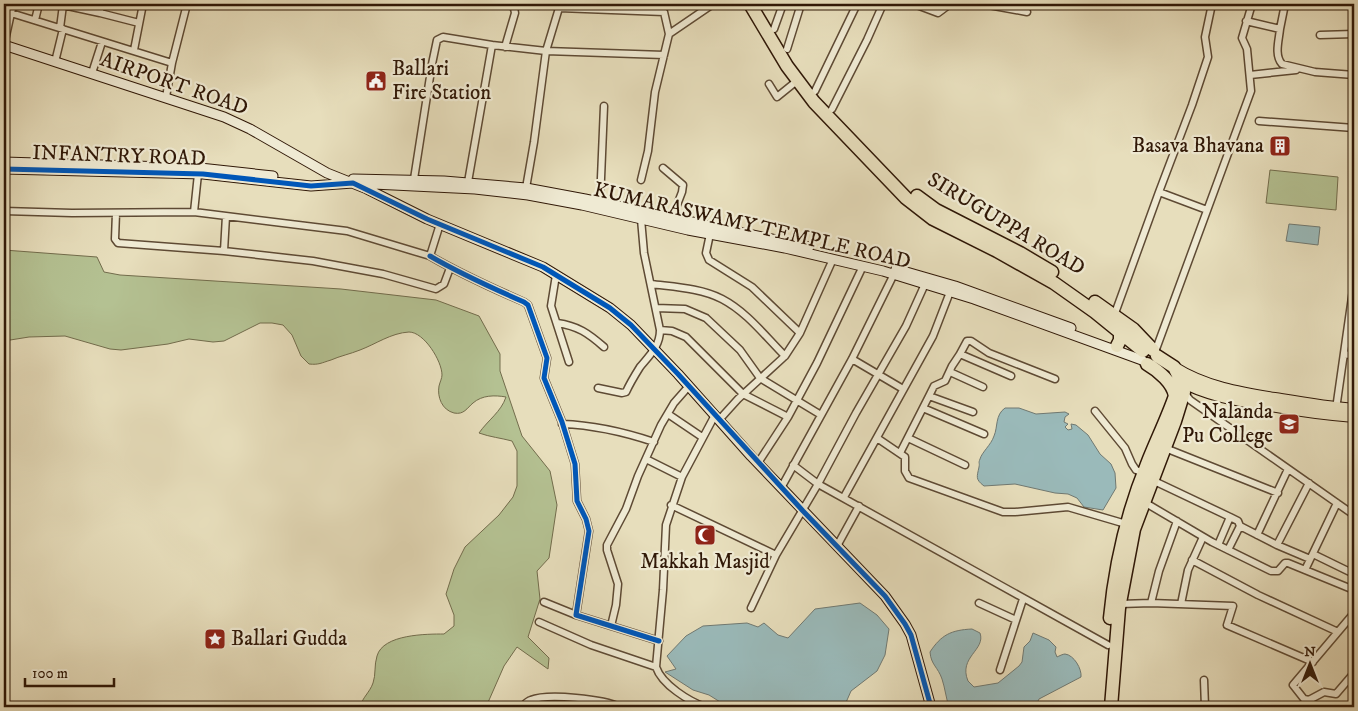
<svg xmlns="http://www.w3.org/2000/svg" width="1358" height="711" viewBox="0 0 1358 711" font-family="'IM FELL DW Pica',serif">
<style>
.green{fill:#b4c192;stroke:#726c4c}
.water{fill:#9ababa;stroke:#707972}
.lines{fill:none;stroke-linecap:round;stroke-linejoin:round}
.street-casing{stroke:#5e4a34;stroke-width:9}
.secondary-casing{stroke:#301807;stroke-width:11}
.primary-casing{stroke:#301807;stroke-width:12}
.highway-casing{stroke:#301807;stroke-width:15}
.street{stroke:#efead3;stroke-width:6}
.secondary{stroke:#efead3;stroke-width:9}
.primary{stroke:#e7debc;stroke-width:10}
.highway{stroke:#e7debc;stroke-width:12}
.cycleway-casing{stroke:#efead3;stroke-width:8}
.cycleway{stroke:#0057b8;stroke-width:5}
.labels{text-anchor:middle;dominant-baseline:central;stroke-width:4.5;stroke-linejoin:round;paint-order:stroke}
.poi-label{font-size:21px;fill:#301807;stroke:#efead3;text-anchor:start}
.street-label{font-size:21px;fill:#301807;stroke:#efead3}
</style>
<rect width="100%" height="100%" fill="#e7debc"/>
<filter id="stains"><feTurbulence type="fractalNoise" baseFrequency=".004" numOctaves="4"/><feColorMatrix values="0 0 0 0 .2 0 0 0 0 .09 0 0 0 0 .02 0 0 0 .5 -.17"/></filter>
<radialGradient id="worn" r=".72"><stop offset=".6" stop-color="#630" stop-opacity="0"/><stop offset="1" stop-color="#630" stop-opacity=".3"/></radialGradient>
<path class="green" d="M1270,170l68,7 -2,33 -70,-7z
M4,250l93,7 7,15 16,3 221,14 95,11 43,16 21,38v17l22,65 28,35 7,34 -8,53 -12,13 3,28 -12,38 21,21 -1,11 -31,-22 -13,19 -18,41h-126c2,-9 10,-15 13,-24 3,-8 1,-18 4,-27 6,-22 50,-22 67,-22l10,-8v-11l-8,-21 8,-25 11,-22 34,-32 14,-18 4,-11v-35l-5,-10c-11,-3 -22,-4 -33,-8 9,-13 22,-21 27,-36 -11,-2 -24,-2 -33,6 -6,5 -9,12 -19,10 -12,-3 -17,-16 -15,-27 1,-4 3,-8 3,-11 0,-14 -18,-43 -33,-43 -18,1 -33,12 -49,18 -10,4 -20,6 -29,10 -10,3 -12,5 -22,4l-8,-8 -9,-21 -9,-10 -11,-2h-12l-36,18 -11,1 -24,-3 -21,5 -47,6 -11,-1 -45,-13 -36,1 -25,4z"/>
<path class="water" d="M1289,224l31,3 -2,18 -32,-4z
M1005,408h14l17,6 29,-2 4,2 -4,3 -1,5 4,2 -3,3 3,3 4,-1 -1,-5 5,1 12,10 12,19 11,10 4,9 1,15 -13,22 -19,-3 -7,-9 -9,-4 -13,-1 -40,-9 -31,2c-9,-7 -7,-9 -5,-19 1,-5 -1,-3 1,-8 2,-7 11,-14 14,-23 4,-9 1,-21 11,-28z
M860,603l17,12 12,14 -4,26 -8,16 -26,20 -7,16h-58l-41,-4 -20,2 -16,-10 -16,-5 -28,-18 11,-3 -9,-13 19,-20 17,-10 44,-3 11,4 6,-4 14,12 10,3 27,-29z
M972,629l8,4c6,17 -22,24 -12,48l6,6 24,-4 21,-17 3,-4 2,-15 6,-6 3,-8 16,7 7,7 -1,5 2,5c2,-1 6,-3 8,-3 9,1 17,15 16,23l-42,22 -4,8h-86c-3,-9 -4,-19 -7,-28 -4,-12 -11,-14 -12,-27 11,-17 21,-22 42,-23z"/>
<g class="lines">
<g class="street-casing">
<path id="street" d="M496,4l14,1 4,3 1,5 -10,34
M914,4l24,9 12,-9
M983,4l44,8
M11,13l161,50 -6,34
M100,13l39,10
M35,20l4,-16
M1246,21l34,8c-1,11 -6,26 2,35l33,8 39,3
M60,28l3,-23 37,8 1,-9
M774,29l9,-25
M1280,29l5,-25
M669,34l44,-30
M1320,35l34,-1
M4,45l9,-41
M787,49l14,-45
M134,50l9,-46
M55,62l8,-33
M172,63l15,-59
M92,73l10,-31
M1250,75l46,-5
M769,84l8,13 21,-17
M815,91l42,-87
M832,109l35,-69 16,-36
M1259,121l95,7
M663,168l20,17 -1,7 -10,26
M414,179l18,-115 5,-24 6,-3 49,8
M468,182l24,-137 54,6 13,-43 105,4 5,22 -14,58 -7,59 -7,29
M526,188l8,-46 12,-91 118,4
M600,202l4,-96
M1207,210l-48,-18 33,-87 16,-48 -3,-20 7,-33
M4,211l68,2 122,-1 4,-38
M194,212l153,19 83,25 10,-32
M116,213l-1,26 3,4 106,8 89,10 70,13 53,15 8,-5 6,-16
M710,234l-4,19 3,7 43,27 48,46
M224,251l2,-35
M430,256c31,18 62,32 94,46l4,3 19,53 -3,20 18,44 13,42 2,37 9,18 3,12 -13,84 83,26
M556,275l-5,31 18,56
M651,284c23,3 50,4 71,15 25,13 43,37 63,57l-47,43 -19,21
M656,308l29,1 21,9 34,32 20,28 61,37
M1114,316l45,-124
M557,323c21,3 31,10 47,24
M660,330l12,1 14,6 57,57 45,23 -30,46
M1155,352l96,-261 -4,-42 -5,-11 10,-34
M960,354l7,-13h4l18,12 66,26
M1344,355l10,-1
M785,356l15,-23 33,-74
M852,359l51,30
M950,372l33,15
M598,388l24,5 4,-1c4,-9 9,-17 14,-25 10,-12 20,-21 20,-37l-16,-77 -3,-34
M1184,392l6,8 164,115
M929,396l5,-10 11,-5 7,-15 8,-12 51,22
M923,408l61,26
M1336,409l18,-126
M1095,411l30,37 7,16 4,6 8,3
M668,414l34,23
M788,417l29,-54 46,-97
M562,424c31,1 62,8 92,18
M877,438l28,19v14l4,7 94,34h12l53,-5 58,17
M908,438l57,27
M1165,448l113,45
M900,453l29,-57 44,16
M646,459l36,18
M793,465l25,19 290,161
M1152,480l78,37 -12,28
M1309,483l-32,62 33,14
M781,488l71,-129 42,-85
M844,497l89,-161 17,-44
M1144,502l68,40 59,29h7l7,-8h3l66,27
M671,505l105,50 42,-71 38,-71 50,-87 19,-42
M1240,526l37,19
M1257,535l31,-66
M837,546l22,-40
M1228,550l12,-24 -2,-5 -8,-4
M1313,554l41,20
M1192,560l66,35 80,37
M1305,570l32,-67
M544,602l32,13
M979,603l37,17
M1151,603l82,3 -6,19 86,37
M1120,604l31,-1 8,-32 18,-50
M1181,604l7,-34 15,-33
M751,608l25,-53
M1354,613l-61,72 11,14 5,1 15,-8 12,2 18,-21
M539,622l52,23 65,22
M611,626l5,-21 2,-21 -11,-34v-5l19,-36 12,-33 23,-51 13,-22 15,-17
M1000,670l23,-71
M1204,680l1,27
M522,707c3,-3 5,-6 9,-7 17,-7 73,-1 89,7
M705,707c-16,-6 -43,-22 -49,-40l7,-77 3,-65 16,-48 33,-62"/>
</g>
<g class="secondary-casing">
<path id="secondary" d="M4,45l220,72 26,12 77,44 40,16 60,30 116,48 67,41 21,17 47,49 73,82 134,140 20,28 6,11 20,72
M4,162l196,6 73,8
M4,169l199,5 108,12 42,-3 122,6 53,6 54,10 106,25 97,18 98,23 91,28 168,61
M353,179l91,2 82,7 59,11 224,48
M896,269l59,17 116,42"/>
</g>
<g class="primary-casing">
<path id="primary" d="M1174,367c33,21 70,26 107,32 24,4 49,8 73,10
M1178,380c28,16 60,21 92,26 28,5 56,9 84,11"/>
</g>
<g class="highway-casing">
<path id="highway" d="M750,4l37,62 27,36 92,96 27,21 64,32 57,32 41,29 48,39
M917,196l19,14 84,43 32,19
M1095,302l38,27 20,21
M1117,346l3,-6v-8
M1110,618c5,-53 17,-105 37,-154 9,-23 20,-45 28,-68 -2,-13 -16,-25 -28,-32
M1111,707l8,-99 15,-79 41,-108 9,-29 -2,-9 -8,-16 -17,-11"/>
</g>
<use href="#street" class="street"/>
<use href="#secondary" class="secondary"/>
<use href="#primary" class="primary"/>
<use href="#highway" class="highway"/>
<g class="cycleway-casing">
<path id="cycleway" d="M4,169l199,5 108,12 42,-3 74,36 116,48 67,41 21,17 47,49 125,137 82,85 20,28 6,11 20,72
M430,256c31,18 62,32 94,46l4,3 19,53 -3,20 18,44 13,42 2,37 9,18 3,12 -13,84 83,26"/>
</g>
<use href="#cycleway" class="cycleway"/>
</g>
<defs>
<g id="civic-square" transform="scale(1.125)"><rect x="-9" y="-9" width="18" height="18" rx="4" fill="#8f2418" stroke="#efead3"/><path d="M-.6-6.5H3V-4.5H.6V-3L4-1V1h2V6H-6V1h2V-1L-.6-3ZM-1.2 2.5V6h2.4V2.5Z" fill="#fff"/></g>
<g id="building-square" transform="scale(1.125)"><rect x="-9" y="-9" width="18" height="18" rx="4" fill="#8f2418" stroke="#efead3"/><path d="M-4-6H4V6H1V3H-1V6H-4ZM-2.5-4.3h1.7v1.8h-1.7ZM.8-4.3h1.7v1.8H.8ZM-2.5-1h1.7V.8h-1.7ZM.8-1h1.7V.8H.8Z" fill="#fff"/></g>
<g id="university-square" transform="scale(1.125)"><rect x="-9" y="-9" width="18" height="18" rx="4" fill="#8f2418" stroke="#efead3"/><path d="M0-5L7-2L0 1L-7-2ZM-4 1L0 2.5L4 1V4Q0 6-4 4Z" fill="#fff"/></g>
<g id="mosque-square" transform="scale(1.125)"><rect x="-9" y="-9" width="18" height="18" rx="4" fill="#8f2418" stroke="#efead3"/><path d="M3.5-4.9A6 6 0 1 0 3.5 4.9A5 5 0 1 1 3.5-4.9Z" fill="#fff"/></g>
<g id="sight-square" transform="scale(1.125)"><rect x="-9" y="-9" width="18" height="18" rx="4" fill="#8f2418" stroke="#efead3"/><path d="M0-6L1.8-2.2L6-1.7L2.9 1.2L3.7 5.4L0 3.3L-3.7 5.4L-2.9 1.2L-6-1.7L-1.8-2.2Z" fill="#fff"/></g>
</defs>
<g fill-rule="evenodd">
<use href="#civic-square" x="376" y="81"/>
<use href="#building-square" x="1280" y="146"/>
<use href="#university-square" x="1289" y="424"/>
<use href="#mosque-square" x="705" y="535"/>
<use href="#sight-square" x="215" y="639"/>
</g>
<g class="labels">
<g class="poi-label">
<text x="392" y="69">Ballari<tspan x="392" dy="24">Fire Station</tspan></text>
<text x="1264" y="146" text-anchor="end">Basava Bhavana</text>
<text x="1273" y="412" text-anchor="end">Nalanda<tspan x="1273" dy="24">Pu College</tspan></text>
<text x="705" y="562" text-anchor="middle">Makkah Masjid</text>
<text x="231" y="639">Ballari Gudda</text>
</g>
<g class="street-label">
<text transform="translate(174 84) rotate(19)">AIRPORT ROAD</text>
<text transform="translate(119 156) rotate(2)">INFANTRY ROAD</text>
<text transform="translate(1006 224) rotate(31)">SIRUGUPPA ROAD</text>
<text transform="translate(752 226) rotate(13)">KUMARASWAMY TEMPLE ROAD</text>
</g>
</g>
<rect width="1358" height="711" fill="none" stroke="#e7debc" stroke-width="20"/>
<rect x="5" y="5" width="1348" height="701" fill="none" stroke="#301807" stroke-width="2.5"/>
<rect x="10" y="10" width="1338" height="691" fill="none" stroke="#301807"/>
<g transform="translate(1310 664)" stroke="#efead3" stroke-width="4" paint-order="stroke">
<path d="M0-4L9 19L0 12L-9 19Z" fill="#301807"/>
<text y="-8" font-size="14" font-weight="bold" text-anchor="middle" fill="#301807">N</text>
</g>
<path d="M25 678v8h89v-8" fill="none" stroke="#301807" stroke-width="2.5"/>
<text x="32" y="678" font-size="15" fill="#301807" stroke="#efead3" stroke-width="4" paint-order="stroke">100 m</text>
<rect width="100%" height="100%" filter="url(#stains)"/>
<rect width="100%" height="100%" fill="url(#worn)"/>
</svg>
